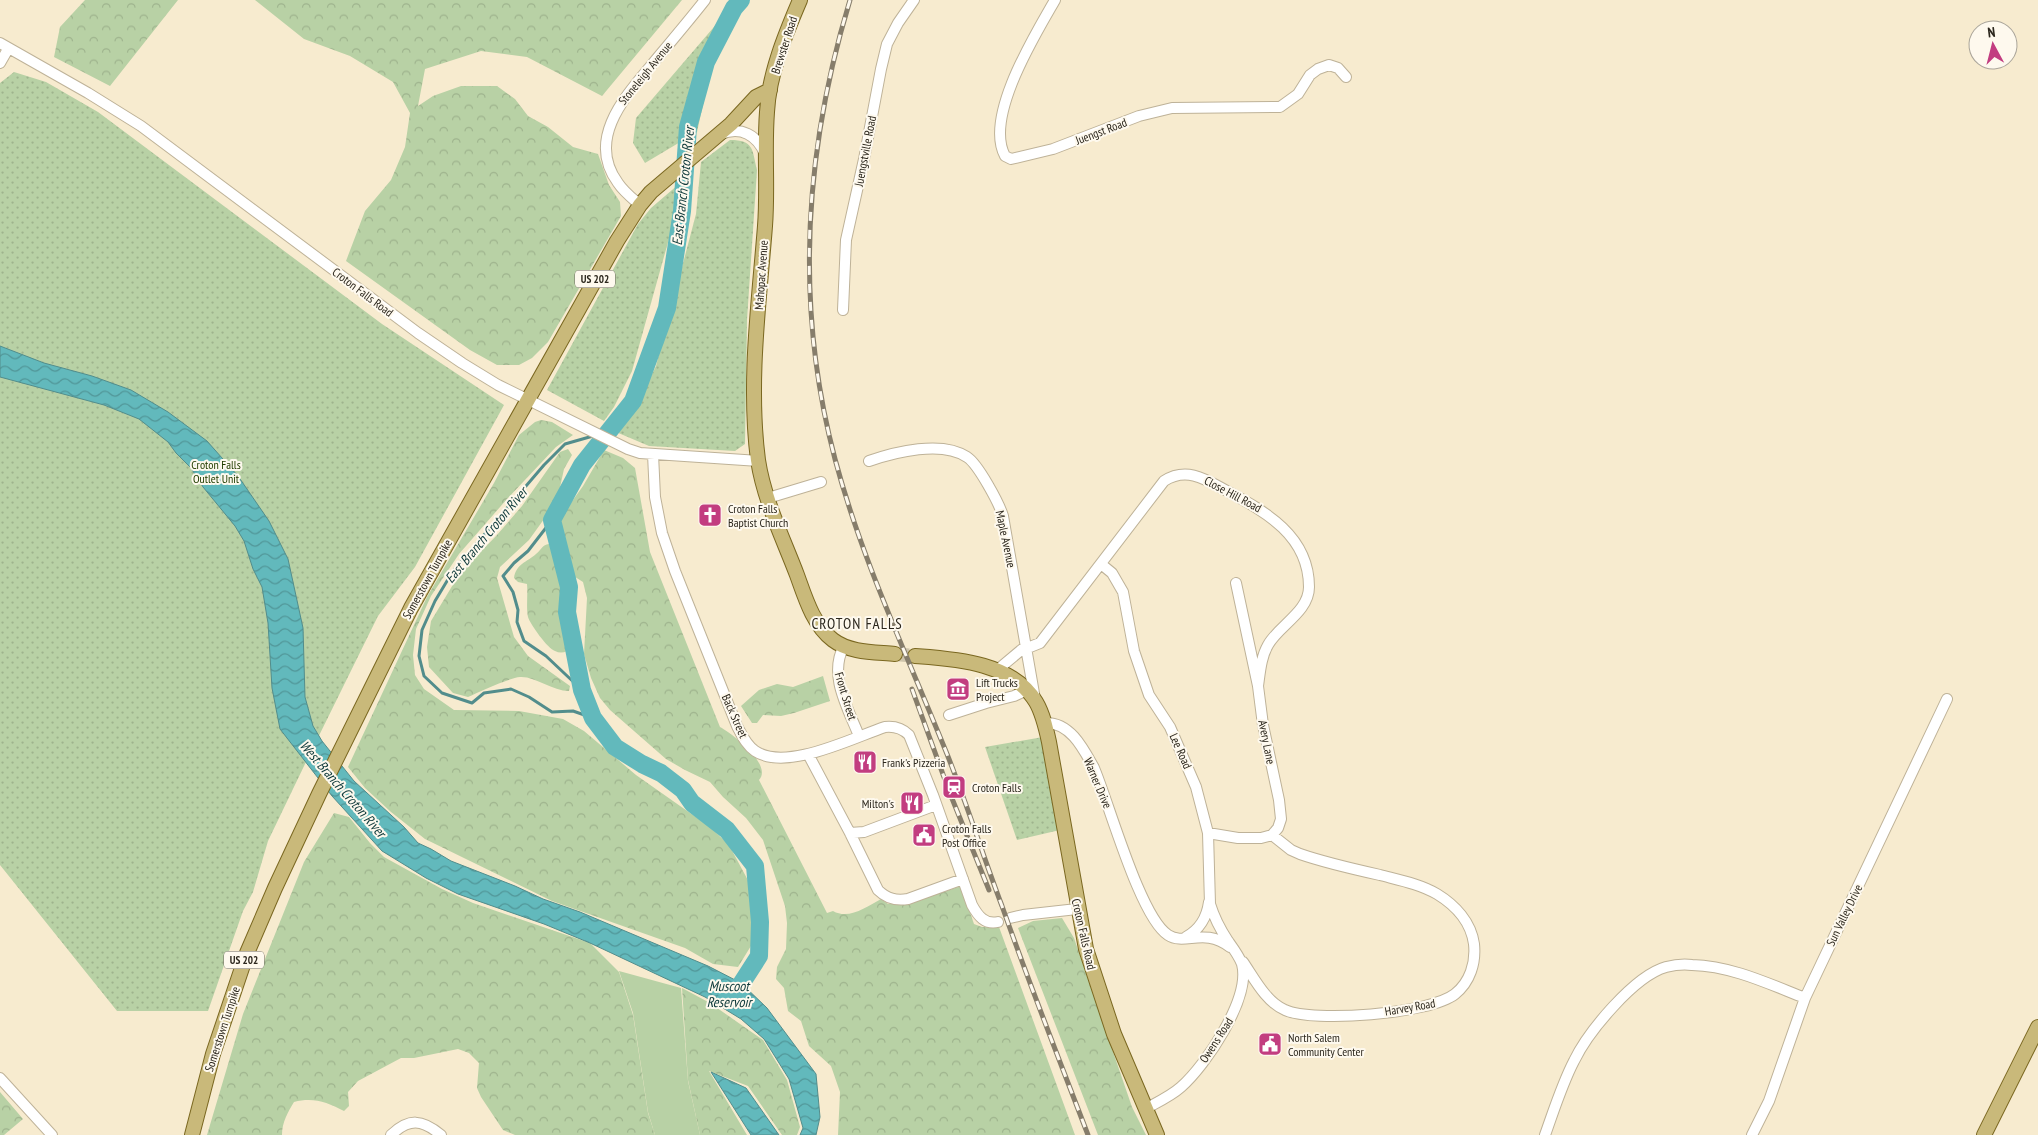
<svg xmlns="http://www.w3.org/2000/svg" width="2038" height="1135" viewBox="0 0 2038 1135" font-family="'PT Sans Narrow',sans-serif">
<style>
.green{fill:#b8d1a5}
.forest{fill:url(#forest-crowns)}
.park{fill:url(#park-dots)}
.water{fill:url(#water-waves);stroke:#528d8c}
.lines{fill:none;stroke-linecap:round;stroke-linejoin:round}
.stream{stroke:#528d8c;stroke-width:3}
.river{stroke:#62b9bc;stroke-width:18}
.major-tunnel{stroke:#cec4ab;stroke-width:14;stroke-dasharray:14 7;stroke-linecap:butt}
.minor-casing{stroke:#beb298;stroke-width:12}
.major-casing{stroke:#7a6720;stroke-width:16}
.minor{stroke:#fff;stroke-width:10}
.major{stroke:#c9b97a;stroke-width:14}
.rail-casing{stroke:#867d6b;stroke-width:5}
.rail{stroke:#fef9ee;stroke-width:3;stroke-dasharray:9;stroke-linecap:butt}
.labels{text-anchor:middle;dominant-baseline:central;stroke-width:4;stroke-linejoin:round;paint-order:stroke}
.shield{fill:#fef9ee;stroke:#6a655b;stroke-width:1}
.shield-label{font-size:11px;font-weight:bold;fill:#2b261c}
.street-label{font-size:12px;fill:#2b261c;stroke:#fef9ee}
.park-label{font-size:12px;fill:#223e00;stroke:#fef9ee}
.poi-label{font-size:12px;fill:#2b261c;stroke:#fef9ee;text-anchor:start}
.water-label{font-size:14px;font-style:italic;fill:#0e393a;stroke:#fef9ee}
.quarter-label{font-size:15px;letter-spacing:1px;fill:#2b261c;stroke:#fef9ee}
</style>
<defs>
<pattern id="forest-crowns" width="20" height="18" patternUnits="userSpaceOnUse" patternTransform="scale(1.25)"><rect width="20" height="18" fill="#b8d1a5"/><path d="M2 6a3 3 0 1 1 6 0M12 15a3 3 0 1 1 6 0" fill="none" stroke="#9eb38d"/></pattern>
<pattern id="park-dots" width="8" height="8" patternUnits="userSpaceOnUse" patternTransform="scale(1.25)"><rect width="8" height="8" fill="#b8d1a5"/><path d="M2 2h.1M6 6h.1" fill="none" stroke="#9eb38d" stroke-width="1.8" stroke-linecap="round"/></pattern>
<pattern id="water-waves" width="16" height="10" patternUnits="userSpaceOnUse" patternTransform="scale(1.25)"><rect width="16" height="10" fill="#62b9bc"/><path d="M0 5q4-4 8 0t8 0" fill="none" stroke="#519698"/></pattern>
</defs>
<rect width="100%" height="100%" fill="#f7ebcf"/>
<path class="green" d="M619,971l62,17 7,93 12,54h-45l-7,-23 -15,-99z"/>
<path class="forest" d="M85,0h93l-68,86 -56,-29 6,-30z
M255,0h427l-80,96 -75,-39 -46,-6 -56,18 -7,37 15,-10 28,-10h36l18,13 13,17 20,11 25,20 25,7 11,31 11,17 1,14 -73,126 -16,16 -13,7h-22l-27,-15 -124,-89 19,-50 26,-31 14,-33 5,-34 -17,-31 -43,-26 -46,-17z
M541,420l11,2 21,13 -17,12 -49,52 -48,55 -28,42 -15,33 -3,26 2,20 9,14 30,21 65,1 44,8 21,12 52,44 74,52 19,18 21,39 5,32 -1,25 -16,26 -25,-3 -28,-16 -133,-47 -127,-62 -34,-27 -26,-24 -17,-21 79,-170 67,-114 25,-48 16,-13z
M568,449l4,6 -8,14 -7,32 -28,39 -29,27 -3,11 17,59 14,19 42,30 -1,5c-17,0 -34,-15 -49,-14 -11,1 -41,15 -52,20l-15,-4 -24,-26 -2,-20 4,-26 29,-48 37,-38 25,-29 38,-54z
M604,450l19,8 12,10 15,84 70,175c13,7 53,38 39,53l68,133 6,-2c16,9 33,-4 48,-12l7,5 26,-2 47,-16 13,38 8,3h17l76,208h-237l2,-43 -9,-26 -22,-20 -8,-25 -13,-10 -4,-23 -8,-9 1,-12 9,-18 1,-26 -2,-17 -22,-66 -17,-22 -23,-21 -13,-15 -25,-12 -19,-11 -56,-49 -10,-12 -9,-20 -7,-24 3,-56 -4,-16 -11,-7 -14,-54 25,-35z
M549,544l7,14 5,18 -1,39 5,12 2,24c-4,2 -8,2 -12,0 -7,-2 -25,-27 -27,-34 -2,-10 0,-23 -1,-33l-9,-2 -4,-4c2,-14 13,-16 22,-24 6,-5 6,-9 13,-10z
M823,676l7,25 -36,12 -13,3 -18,-1 -6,8h-5l-11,-17 18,-16 18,-6 16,3z
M334,813l15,4 21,26 14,14 58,32 31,14 117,40 29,29 14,43 15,98 7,22h-140l-12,-5 -22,-33 -4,-9 2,-25 -10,-10 -11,-4 -44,9h-13l-43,23 -10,11 1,14 -5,5c-17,-9 -31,-14 -50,-9 -6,10 -12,20 -12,33h-75l36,-121 61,-152z
M1062,918l12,20 58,169 14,28h-48l-80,-207 15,-7z
M682,988l28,15 53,37 24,40 13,47 -3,8h-15l-34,-49 -39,-15 38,64h-47l-12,-55z
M0,1092l23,27 -19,16h-4z"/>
<path class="park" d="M734,0h6l-21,32 -22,100 -52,31 -12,-20 3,-25 89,-104z
M14,72l32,10 52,30 284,212 122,81 -89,162 -37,49 -73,148 -37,77 -15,51 -10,19 -35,100h-91l-117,-146v-782z
M730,140c24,0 22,9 27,30l-10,150 -2,124 -10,7 -86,-5 -33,-14 16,-17 24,-49 40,-152 5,-52z
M686,178l-54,193 -18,36 -10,14 -57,-31 91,-166 13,-16z
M1043,737l17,93 -43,10 -32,-93z"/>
<path class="water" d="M0,346l44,17 48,13 39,14 37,22 39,29 31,35 31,45 19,38 15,69 2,69 8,29 9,15 32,40 50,46 14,16 13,6 20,12 64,25 28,13 37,13 128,54 33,17 26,25 49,66 4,43 -4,18h-16l3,-7 -14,-49 -25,-40 -23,-20 -36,-22 -115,-54 -46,-19 -86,-30 -32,-16 -44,-27 -50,-55 -52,-67 -8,-41 -4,-65 -6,-36 -9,-18 -9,-28 -9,-15 -32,-39 -12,-19 -15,-15 -8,-11 -29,-23 -35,-14 -104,-28z
M711,1072l35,16 33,47h-28z"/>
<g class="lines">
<path class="stream" d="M601,433l11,-4
M552,520l-24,31 -14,12 -11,13 10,16 5,18 -1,12 7,19 22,15 36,34
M593,718l-20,-7 -21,1 -23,-15 -18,-8 -27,4 -12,10 -30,-10 -18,-17 -5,-20 3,-26 13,-29 18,-30 91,-106 21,-21 28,-8"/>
<path class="river" d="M726,991l8,4 25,-39 1,-34 -5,-56 -28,-36 -35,-27 -9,-13 -22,-17 -19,-9 -27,-17 -22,-29 -11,-28 -15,-78 2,-25 -17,-67 30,-55 51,-64 34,-93 15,-97 6,-84 18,-65 28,-54 7,-8"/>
<path class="major-tunnel" d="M895,654l20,2"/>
<g class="minor-casing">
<path id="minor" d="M1055,0c-20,35 -71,117 -50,156l6,3 42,-10 86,-33 33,-8 108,-1 18,-13 12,-19 8,-6 11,-4 9,3 8,9
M0,43l88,50 53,33 277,207 44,30 36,22 130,64 12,4 119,8
M0,63l8,-14
M721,134c20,-8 36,1 44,20
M640,205c-8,-7 -16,-13 -22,-22 -31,-42 4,-83 31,-115 19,-23 38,-45 56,-68
M843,310l3,-70 18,-81 17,-90 6,-25 11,-21 16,-23
M653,454l2,43 7,36 13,38 62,155c5,9 9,19 18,25 31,21 97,-13 130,-24 9,-1 17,1 24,8l24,60 39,110c6,11 13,20 26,17
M869,461c26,-9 73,-21 98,-4 11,7 32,46 36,59l32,183
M768,498l53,-16
M1101,564l11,9 11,19 11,59 15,44 21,32 26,60 12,46 2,71c4,13 10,25 18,37 5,7 11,15 14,23 9,34 -36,101 -61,123 -10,9 -23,15 -36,22
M844,646c-16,29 4,62 15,90
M996,671l30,-25 4,1 10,-4 124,-162c23,-15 43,-1 63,10 39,21 82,45 82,96 0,25 -31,39 -41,58 -7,12 -8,27 -10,41
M949,715l37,-12 28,-7 13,-6
M1045,723c25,-1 38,25 49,45 15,35 46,149 74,167 17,11 36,-8 62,12
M808,754l42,79 28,57c9,9 18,11 30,9l55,-20
M850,833l14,-1 72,-27
M1208,833l30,5h23l11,-3 6,-7 3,-9 -2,-19 -16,-75 -5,-39 -22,-103
M1010,918l13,-3 54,-6
M1186,937c13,-7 21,-20 23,-35
M1243,962c11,16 23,40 42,48 28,13 145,4 170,-16 15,-12 21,-31 19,-50 -3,-22 -19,-39 -37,-50 -17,-10 -38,-14 -57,-19 -27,-6 -54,-12 -80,-21l-9,-4 -19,-15
M0,1078l52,57
M391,1135c18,-17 31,-16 50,0
M1545,1135c9,-25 17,-51 29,-74 14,-29 60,-85 92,-94 8,-2 18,-3 26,-2 40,1 77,19 113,33
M1752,1135l17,-34 36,-103 142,-299"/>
</g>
<g class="major-casing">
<path id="major" d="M800,0c-15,35 -31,74 -33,112 -3,38 1,76 -2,114 -6,77 -17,157 -7,234 6,40 25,78 39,115 8,22 16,50 36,65 17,13 42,12 62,14
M915,656c40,3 97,6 121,46 7,12 10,26 13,40l37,207 28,85 43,101
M192,1135l21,-81 34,-101 28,-65 44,-94 92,-186 206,-367 23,-36 11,-13 80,-68 25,-27 14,-7
M1984,1135l54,-108"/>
</g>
<use href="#minor" class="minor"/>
<use href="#major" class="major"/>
<g class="rail-casing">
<path id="rail" d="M850,0c-46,152 -56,304 -15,459 27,102 73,198 112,295 20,50 36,102 55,152 27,77 57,153 86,229
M912,689l37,102 40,99"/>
</g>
<use href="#rail" class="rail"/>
</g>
<defs>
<g id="church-square" transform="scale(1.25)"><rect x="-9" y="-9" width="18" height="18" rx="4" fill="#c23d80" stroke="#fef9ee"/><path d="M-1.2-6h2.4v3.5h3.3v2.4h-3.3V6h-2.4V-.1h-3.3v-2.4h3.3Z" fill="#fff"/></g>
<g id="museum-square" transform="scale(1.25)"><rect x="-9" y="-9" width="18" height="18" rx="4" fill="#c23d80" stroke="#fef9ee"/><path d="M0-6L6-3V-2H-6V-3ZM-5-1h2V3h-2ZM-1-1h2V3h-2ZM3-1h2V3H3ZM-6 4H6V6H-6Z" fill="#fff"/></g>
<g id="restaurant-square" transform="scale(1.25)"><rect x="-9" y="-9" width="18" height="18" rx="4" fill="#c23d80" stroke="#fef9ee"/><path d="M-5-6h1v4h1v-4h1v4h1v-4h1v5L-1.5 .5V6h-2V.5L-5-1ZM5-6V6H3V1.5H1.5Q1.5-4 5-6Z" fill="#fff"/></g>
<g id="station-square" transform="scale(1.25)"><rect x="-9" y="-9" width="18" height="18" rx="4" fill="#c23d80" stroke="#fef9ee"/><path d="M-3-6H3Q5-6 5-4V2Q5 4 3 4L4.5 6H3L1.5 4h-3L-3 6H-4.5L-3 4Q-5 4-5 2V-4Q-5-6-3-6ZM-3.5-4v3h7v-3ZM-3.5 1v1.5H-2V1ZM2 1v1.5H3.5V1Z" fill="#fff"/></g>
<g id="civic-square" transform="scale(1.25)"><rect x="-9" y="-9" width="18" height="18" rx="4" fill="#c23d80" stroke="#fef9ee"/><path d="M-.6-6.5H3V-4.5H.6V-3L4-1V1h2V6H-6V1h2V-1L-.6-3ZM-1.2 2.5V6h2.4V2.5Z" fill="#fff"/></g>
</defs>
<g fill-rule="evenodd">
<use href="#church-square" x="710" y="515"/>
<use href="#museum-square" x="958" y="689"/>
<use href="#restaurant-square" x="865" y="762"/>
<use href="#station-square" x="954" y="787"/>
<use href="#restaurant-square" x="912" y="803"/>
<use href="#civic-square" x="924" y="835"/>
<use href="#civic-square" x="1270" y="1044"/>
</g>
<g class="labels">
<g class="shield">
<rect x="575" y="270.5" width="40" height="17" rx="4"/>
<rect x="224" y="951.5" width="40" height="17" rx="4"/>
</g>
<g class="shield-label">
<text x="595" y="279">US 202</text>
<text x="244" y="960">US 202</text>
</g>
<g class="street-label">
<text transform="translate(784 45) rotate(-72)">Brewster Road</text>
<text transform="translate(645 73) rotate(-51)">Stoneleigh Avenue</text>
<text transform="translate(1101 131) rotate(-21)">Juengst Road</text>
<text transform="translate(865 151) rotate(-79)">Juengstville Road</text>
<text transform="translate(761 275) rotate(-86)">Mahopac Avenue</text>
<text transform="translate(363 292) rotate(37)">Croton Falls Road</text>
<text transform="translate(1233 494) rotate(28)">Close Hill Road</text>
<text transform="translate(1006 539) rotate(78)">Maple Avenue</text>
<text transform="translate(427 579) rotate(-61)">Somerstown Turnpike</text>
<text transform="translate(846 696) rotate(73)">Front Street</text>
<text transform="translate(735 716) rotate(66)">Back Street</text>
<text transform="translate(1267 742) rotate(79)">Avery Lane</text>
<text transform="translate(1181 751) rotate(66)">Lee Road</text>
<text transform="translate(1098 783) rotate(67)">Warner Drive</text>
<text transform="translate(1844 915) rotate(-64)">Sun Valley Drive</text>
<text transform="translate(1084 934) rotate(77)">Croton Falls Road</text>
<text transform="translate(1410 1007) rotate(-10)">Harvey Road</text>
<text transform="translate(222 1029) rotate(-72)">Somerstown Turnpike</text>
<text transform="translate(1216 1040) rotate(-57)">Owens Road</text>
</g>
<g class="park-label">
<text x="216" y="464">Croton Falls<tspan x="216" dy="14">Outlet Unit</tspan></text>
</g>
<g class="poi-label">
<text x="728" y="508">Croton Falls<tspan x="728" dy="14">Baptist Church</tspan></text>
<text x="976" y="682">Lift Trucks<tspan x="976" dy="14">Project</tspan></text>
<text x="882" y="762">Frank's Pizzeria</text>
<text x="972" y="787">Croton Falls</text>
<text x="894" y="803" text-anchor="end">Milton's</text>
<text x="942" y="828">Croton Falls<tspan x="942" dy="14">Post Office</tspan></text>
<text x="1288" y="1037">North Salem<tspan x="1288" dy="14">Community Center</tspan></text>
</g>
<g class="water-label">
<text transform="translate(683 186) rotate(-84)">East Branch Croton River</text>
<text transform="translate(486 535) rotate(-50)">East Branch Croton River</text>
<text transform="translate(343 789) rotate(49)">West Branch Croton River</text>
<text x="729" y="986">Muscoot<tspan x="729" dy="16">Reservoir</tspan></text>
</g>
<g class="quarter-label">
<text x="857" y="623">CROTON FALLS</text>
</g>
</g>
<g transform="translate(1993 45) rotate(353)"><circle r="24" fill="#fef9ee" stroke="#aaa59a"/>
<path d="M0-4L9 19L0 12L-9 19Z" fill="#c23d80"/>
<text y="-8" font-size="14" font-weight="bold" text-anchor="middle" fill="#2b261c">N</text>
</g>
</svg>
